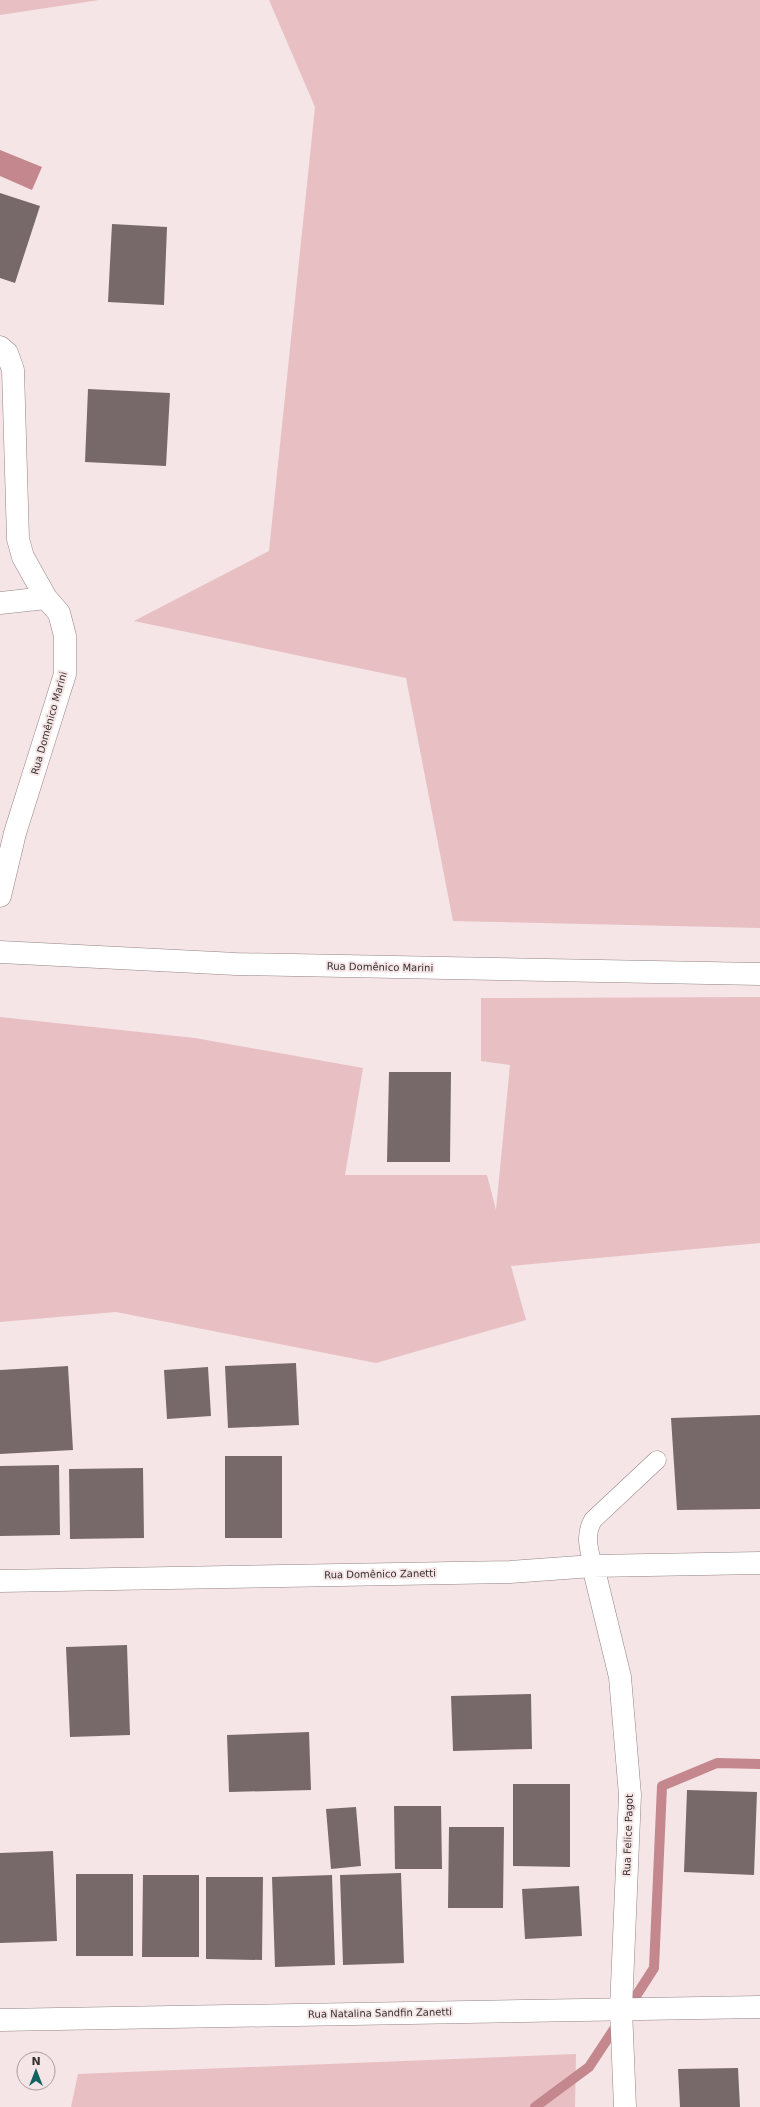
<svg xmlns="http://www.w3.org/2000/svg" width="760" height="2107" viewBox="0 0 760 2107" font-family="'DejaVu Sans',sans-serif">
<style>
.green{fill:#e8bfc2}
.water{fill:#c4878d}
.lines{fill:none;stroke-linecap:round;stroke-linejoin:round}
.stream{stroke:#c4878d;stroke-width:10}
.building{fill:#77696a}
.service-casing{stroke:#938485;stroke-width:19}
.minor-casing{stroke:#938485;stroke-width:23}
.tertiary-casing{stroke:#938485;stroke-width:23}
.service{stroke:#fff;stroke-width:18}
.minor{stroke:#fff;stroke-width:22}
.tertiary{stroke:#fff;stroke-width:22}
.labels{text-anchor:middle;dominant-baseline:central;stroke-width:4;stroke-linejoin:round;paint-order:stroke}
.street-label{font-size:10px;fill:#352f2f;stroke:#f5e5e6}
</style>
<rect width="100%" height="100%" fill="#f5e5e6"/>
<path class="green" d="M0,0h99l-99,15z
M269,0h491v928l-307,-7 -47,-243 -272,-57 135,-70 46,-444z
M760,997v246l-249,23 15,54 -150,43 -260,-51 -116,10v-305l195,21 168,30 -18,107h142l9,35 14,-145 -29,-4v-63z
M576,2054l-1,53h-504l7,-33z"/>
<path class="water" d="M0,150l42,17 -10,23 -32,-14z"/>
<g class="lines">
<path class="stream" d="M627,2010l27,-42 8,-182 55,-23 43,1
M535,2107l54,-40 29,-44"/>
</g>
<path class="building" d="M0,193l40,13 -25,77 -15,-5z
M112,224l55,3 -3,78 -56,-3z
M88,389l82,4 -4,73 -81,-4z
M389,1072h62l-1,90h-63z
M296,1363l3,62 -71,3 -3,-62z
M68,1366l5,84 -73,4v-84z
M208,1367l3,49 -44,3 -3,-49z
M760,1415v94l-83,1 -6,-92z
M225,1456h57v82h-57z
M59,1465l1,70 -60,1v-70z
M143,1468l1,70 -74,1 -1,-70z
M127,1645l3,90 -60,2 -4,-90z
M531,1694l1,55 -79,2 -2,-55z
M309,1732l2,58 -82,2 -2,-57z
M513,1784h57v83l-57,-1z
M687,1790l70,2 -3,83 -70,-3z
M394,1806h47l1,63h-47z
M356,1807l5,59 -30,3 -5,-60z
M449,1827h55l-1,81h-55z
M53,1851l4,90 -57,2v-90z
M401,1873l3,90 -61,2 -3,-90z
M76,1874h57v82h-57z
M143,1875h56v82h-57z
M332,1875l3,90 -60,2 -3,-90z
M206,1877h57l-1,83 -56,-1z
M579,1886l3,50 -57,3 -3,-50z
M738,2068l2,39h-60l-2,-38z"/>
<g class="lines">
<g class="service-casing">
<path id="service" d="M593,1566c-4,-17 -9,-30 0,-46l64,-60"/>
</g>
<g class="minor-casing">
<path id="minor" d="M0,347l7,6 6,17 5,169 5,18 23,41 13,15 6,23v38l-50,159 -15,63
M0,603l46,-5
M0,952l236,12 524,10
M593,1566l27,111 10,118 -9,214 4,98
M0,1581l510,-9 83,-6 167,-3"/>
</g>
<g class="tertiary-casing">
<path id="tertiary" d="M0,2020l760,-13"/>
</g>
<use href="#service" class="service"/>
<use href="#minor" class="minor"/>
<use href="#tertiary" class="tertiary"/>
</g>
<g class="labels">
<g class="street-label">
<text transform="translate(49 723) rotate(-74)">Rua Domênico Marini</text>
<text transform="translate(380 967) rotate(1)">Rua Domênico Marini</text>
<text transform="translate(380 1574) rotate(-1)">Rua Domênico Zanetti</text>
<text transform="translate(628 1835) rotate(-88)">Rua Felice Pagot</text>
<text transform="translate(380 2013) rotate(-1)">Rua Natalina Sandfin Zanetti</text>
</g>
</g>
<g transform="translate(36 2071)"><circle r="19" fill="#f5e5e6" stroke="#a89c9d"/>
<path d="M0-3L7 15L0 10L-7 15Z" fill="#126260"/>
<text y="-6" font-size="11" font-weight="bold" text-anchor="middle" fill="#352f2f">N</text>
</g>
</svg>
